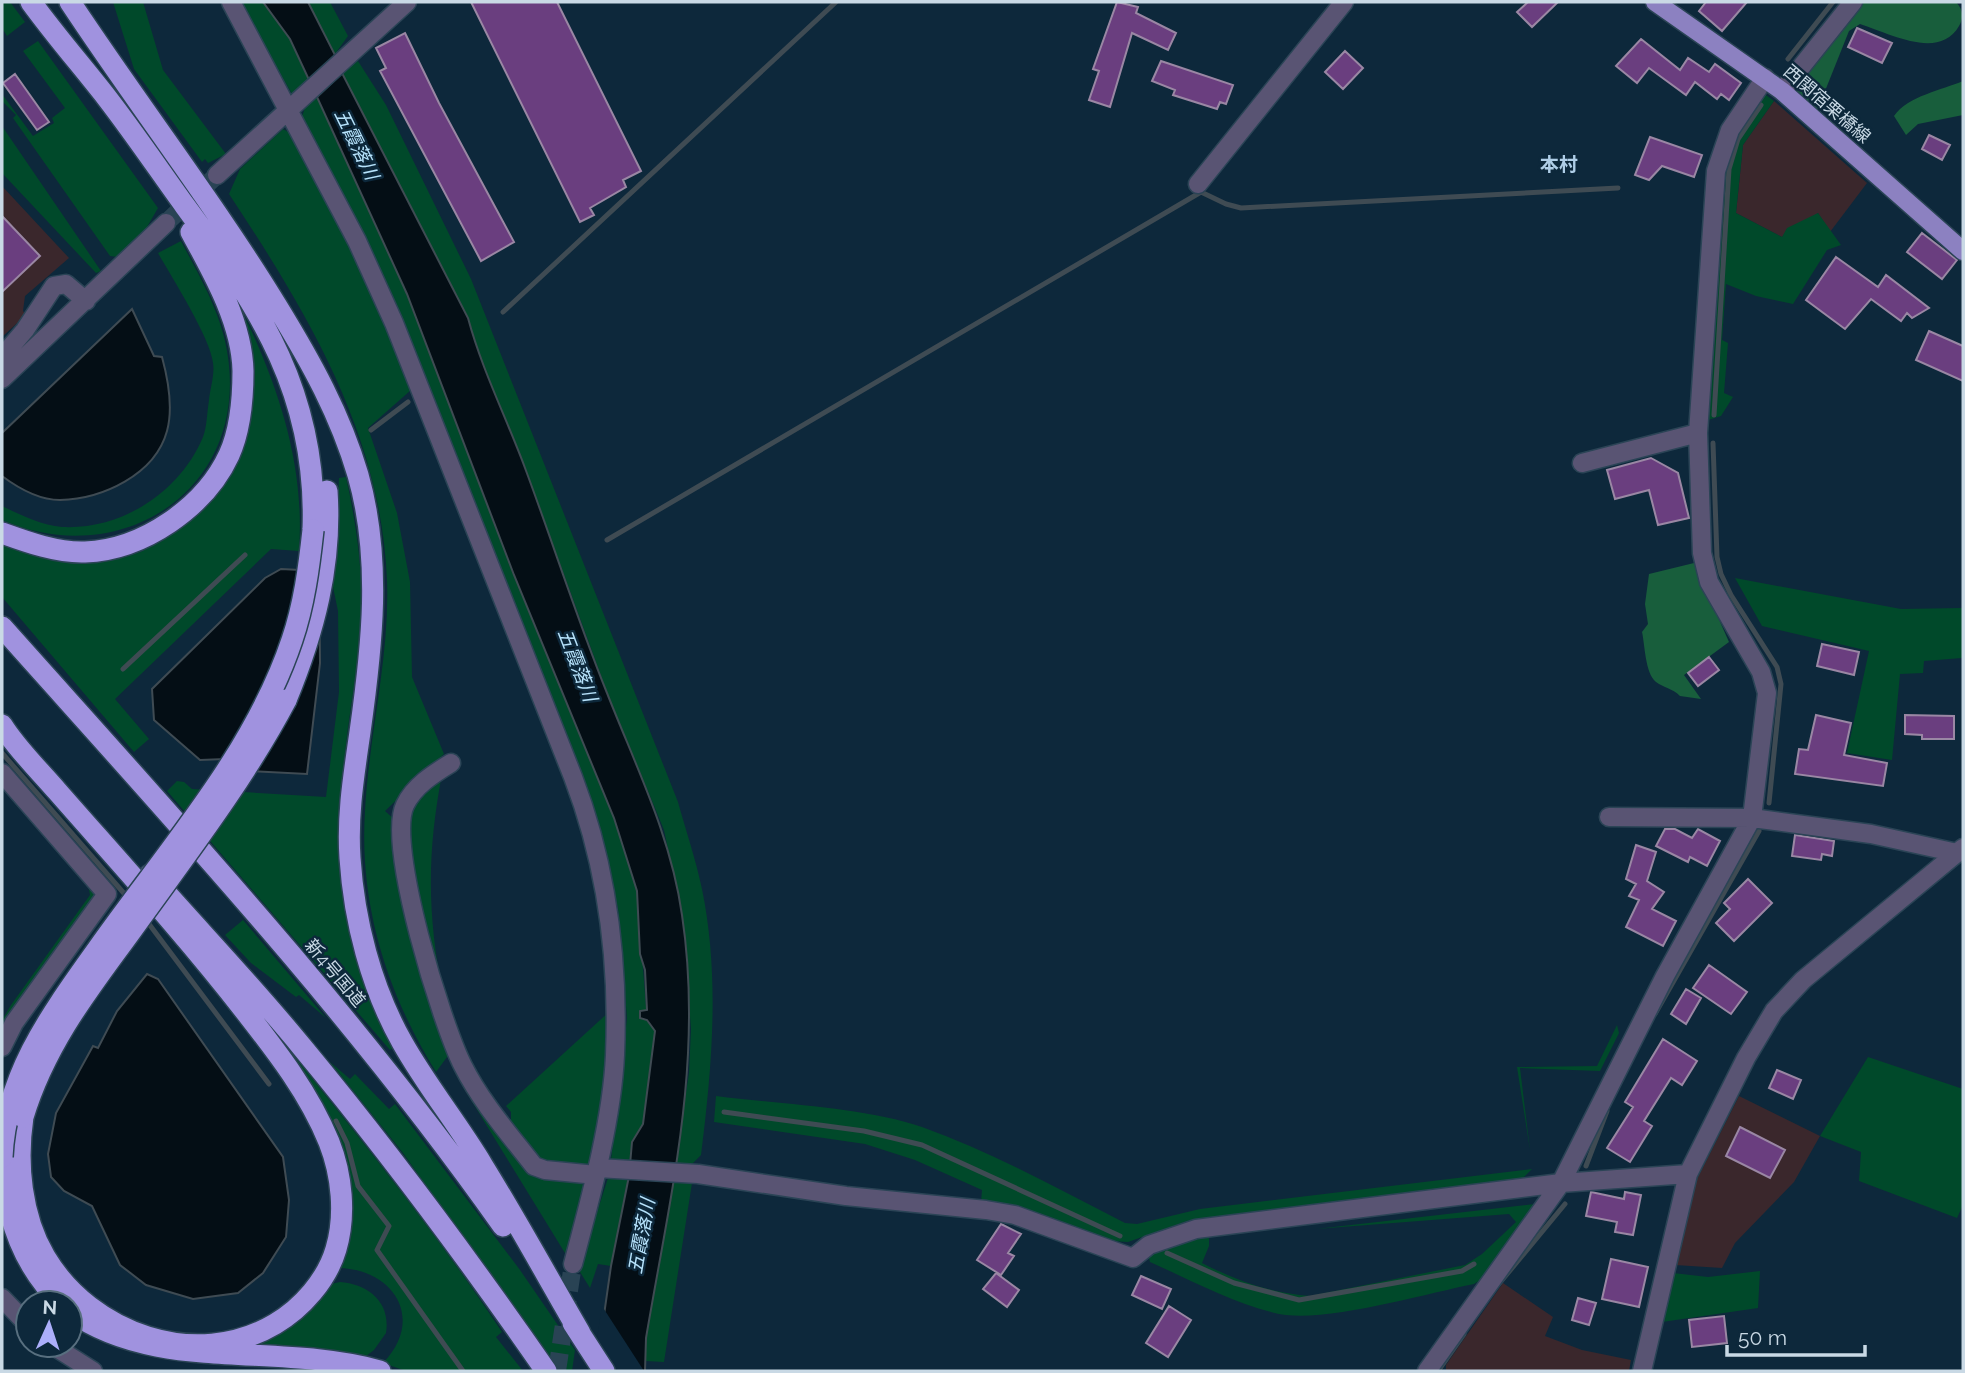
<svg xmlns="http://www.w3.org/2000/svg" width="1965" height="1373" viewBox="0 0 1965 1373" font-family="Raleway,'Noto Sans JP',sans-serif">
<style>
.industrial{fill:#3a272c}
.green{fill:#00492a}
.forest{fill:#185e3c}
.water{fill:#040e15;stroke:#3f4b53;stroke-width:2}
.pier{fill:#0d283b}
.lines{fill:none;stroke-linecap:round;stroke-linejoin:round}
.stream{stroke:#3f4b53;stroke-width:5}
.building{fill:#6a3e7f;stroke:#9a87a4;stroke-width:2}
.minor-tunnel{stroke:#294354;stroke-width:18;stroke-dasharray:18 9;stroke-linecap:butt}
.minor-casing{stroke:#2b4456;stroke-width:21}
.major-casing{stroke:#2b4456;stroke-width:21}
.highway-casing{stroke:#2b4456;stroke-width:24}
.minor{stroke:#595473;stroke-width:18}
.major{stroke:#8c81c1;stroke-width:18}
.highway{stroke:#a092df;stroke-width:21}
.highway-bridge-casing{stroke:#2b4456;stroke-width:24;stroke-linecap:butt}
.highway-bridge{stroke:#a092df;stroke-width:21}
.labels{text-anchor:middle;stroke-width:5;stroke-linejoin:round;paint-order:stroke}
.street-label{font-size:18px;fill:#c9d9e5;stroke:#0d283b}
.water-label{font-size:19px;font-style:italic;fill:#b7e3fc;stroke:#0d283b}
.neighbourhood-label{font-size:19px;font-weight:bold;fill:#afcee7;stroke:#0d283b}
</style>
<rect width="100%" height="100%" fill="#0d283b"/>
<path class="industrial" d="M 1774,101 L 1867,183 L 1830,232 L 1818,213 L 1782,237 L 1736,213 L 1743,145 Z
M 2,186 L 69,258 L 25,296 L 23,311 L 26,315 L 2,337 Z
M 1739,1096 L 1820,1136 L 1794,1182 L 1735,1243 L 1722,1268 L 1675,1265 L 1694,1185 Z
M 1503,1283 L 1553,1317 L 1545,1336 L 1582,1350 L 1631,1360 L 1629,1371 L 1446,1371 L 1446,1365 Z"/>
<path class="green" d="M 2,2 L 10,2 L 25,22 L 7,36 L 2,28 Z
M 113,2 L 143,2 L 163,70 L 226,154 L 208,163 L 205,159 L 202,162 L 134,69 Z
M 239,2 L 263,2 L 290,39 L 308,79 L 292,94 Z
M 308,2 L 330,2 L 348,36 L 335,54 Z
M 38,41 L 158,208 L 143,234 L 118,257 L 110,256 L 13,118 L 16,115 L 2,101 L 2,94 L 33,136 L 54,123 L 52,118 L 65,108 L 23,51 Z
M 358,61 L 386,105 L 471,279 L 678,802 C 686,831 696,860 702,889 C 720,977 712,1067 701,1155 L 690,1166 L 675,1166 L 689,1073 L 691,1029 L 682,915 L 664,830 L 607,692 L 518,449 L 479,360 L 468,318 L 342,73 Z
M 1762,92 L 1774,101 L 1743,145 L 1736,213 L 1782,237 L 1787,228 L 1818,213 L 1841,245 L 1827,250 L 1793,304 L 1756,296 L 1726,284 L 1722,340 L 1728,343 L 1724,393 L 1733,397 L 1721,416 L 1705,421 L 1720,189 L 1730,143 Z
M 317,97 L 407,294 L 514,575 L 614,818 L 637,891 L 647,1020 L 655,1031 L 643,1124 L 632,1142 L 629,1163 L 611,1160 L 627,1018 L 618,908 L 603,849 L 301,119 L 305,108 Z
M 2,126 L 101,271 L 96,273 L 2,173 Z
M 283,129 L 290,133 L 365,277 L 411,390 L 368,428 L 397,513 L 410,582 L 412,677 L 444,754 L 385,811 L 394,819 C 403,908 417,970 450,1053 L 436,1072 C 387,993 359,905 365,811 C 369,734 390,657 387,580 C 381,434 307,312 229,194 L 240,169 Z
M 181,241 C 202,281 225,319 229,365 C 242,496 116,570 2,520 L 2,506 C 21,515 41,525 62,527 C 122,530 180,492 203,437 C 207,427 207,412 209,400 C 210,389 215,374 213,363 C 211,339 171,276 158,253 Z
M 242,319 L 246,319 C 281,393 305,469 299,551 L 271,549 L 115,699 L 149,739 L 134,752 L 2,597 L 2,544 C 32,554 63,564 96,562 C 182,557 251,469 254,387 C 255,364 248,341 242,319 Z
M 346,477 C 357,526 364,578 361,629 C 358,668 350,707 346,745 C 332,850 337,955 396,1046 L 390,1050 L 167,791 L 177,781 L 184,782 L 192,789 L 326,797 L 339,692 L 338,611 L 333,587 L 339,478 Z
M 1735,578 L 1901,609 L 1963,608 L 1963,675 L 1962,658 L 1924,661 L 1923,673 L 1900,674 L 1892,760 L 1847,753 L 1869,651 L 1762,626 Z
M 442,774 C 427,853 427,915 443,994 L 414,889 L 409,816 L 418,797 Z
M 2,782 L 95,886 L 97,892 L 2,1036 L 2,1020 L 11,1005 L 90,895 L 87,879 L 4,789 L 2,791 Z
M 243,920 L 326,1018 L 299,995 L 296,997 L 251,963 L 225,935 Z
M 610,1011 L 603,1107 L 590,1163 L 580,1166 L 543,1163 L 511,1123 L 511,1112 L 506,1106 Z
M 1617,1025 L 1619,1033 L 1600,1071 L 1520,1068 L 1530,1150 L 1517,1067 L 1597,1066 Z
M 291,1052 C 364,1143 437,1234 502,1332 L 496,1337 L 523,1371 L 406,1371 L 383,1363 C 425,1320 395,1269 338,1268 C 377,1185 330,1123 287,1054 Z
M 1868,1057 L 1963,1089 L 1963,1205 L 1957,1218 L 1859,1181 L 1861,1152 L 1820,1136 Z
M 330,1062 L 350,1079 L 355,1074 L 389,1109 L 395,1104 L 520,1270 L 575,1350 L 572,1371 L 558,1371 L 403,1153 Z
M 463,1081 L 524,1164 L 578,1180 L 584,1186 L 568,1258 L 463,1087 Z
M 716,1096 C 778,1104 864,1107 922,1127 C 992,1152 1059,1189 1125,1223 L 1137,1224 L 1200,1209 L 1532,1169 L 1519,1182 L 1220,1216 L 1187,1221 L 1128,1242 L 1095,1240 L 981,1202 L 982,1190 L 915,1160 L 865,1144 L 714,1122 Z
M 617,1175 L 629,1176 L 611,1266 L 598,1264 L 590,1288 L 580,1272 L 582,1259 L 608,1178 Z
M 674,1178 L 692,1180 L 692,1183 L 664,1362 L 646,1361 L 646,1338 Z
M 1535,1204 L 1535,1209 L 1488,1275 L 1474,1284 C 1424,1294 1326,1323 1279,1314 C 1234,1304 1191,1280 1150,1262 L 1148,1255 L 1166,1244 L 1209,1236 L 1209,1246 L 1202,1263 C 1237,1281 1271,1293 1310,1296 L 1465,1265 L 1482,1254 L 1516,1222 L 1509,1214 L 1316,1229 Z
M 1760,1271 L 1758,1308 L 1662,1322 L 1673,1273 L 1708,1277 Z
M 340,1282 C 368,1284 391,1302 386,1333 L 374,1350 L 361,1360 L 256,1357 L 256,1345 L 300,1321 L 331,1284 Z"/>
<path class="forest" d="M 1863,2 L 1956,2 C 1963,9 1964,18 1959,26 C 1939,61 1889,33 1860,24 L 1849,31 L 1817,111 L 1793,91 Z
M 1963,81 L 1963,115 L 1918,124 L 1906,135 L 1894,116 C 1908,96 1942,90 1963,81 Z
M 1694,563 L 1729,642 L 1684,675 L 1701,699 L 1680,696 C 1672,688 1664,688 1656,682 C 1645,673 1645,645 1642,632 L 1648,624 L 1645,604 L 1649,574 Z"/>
<path class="water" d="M 263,2 L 308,2 L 336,57 L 310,82 L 290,39 Z
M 342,73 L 468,318 C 482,370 506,417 525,468 C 553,543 577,619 607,693 C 636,767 671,836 682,915 C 704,1061 670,1196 646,1338 L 645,1371 L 596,1371 L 611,1266 L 629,1176 L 632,1142 L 643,1124 L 655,1031 L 647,1020 L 640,1018 L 640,1011 L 647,1010 L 645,970 L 640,954 L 637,891 L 614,818 L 514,575 L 407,294 L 317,97 Z
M 132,309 L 154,356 L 162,357 C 168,379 173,409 167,431 C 155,475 102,499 60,500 C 39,500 18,488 2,476 L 2,433 Z
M 281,569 L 319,571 L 320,663 L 307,774 L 231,770 L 225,759 L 200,760 L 154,720 L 152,689 L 265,578 Z
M 147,974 L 158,979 L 283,1157 L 289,1200 L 286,1237 L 263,1273 L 238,1293 L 193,1299 L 146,1285 L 120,1265 L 92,1206 L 64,1191 L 51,1177 L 48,1154 L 56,1113 L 93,1046 L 98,1048 L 117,1011 Z"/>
<path class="pier" d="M 602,1306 L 644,1371 L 592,1371 Z"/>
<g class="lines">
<path class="stream" d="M 1788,59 L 1833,2
M 503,312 L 836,2
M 1714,415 L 1729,169 L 1738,139 L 1761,105
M 371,430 L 408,402
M 1713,443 L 1717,557 L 1721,574 L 1731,595 L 1777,667 L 1781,684 L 1769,803
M 607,540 L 1201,192 L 1226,204 L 1241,208 L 1618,188
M 123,669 L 245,555
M 2,753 L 128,898
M 146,920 L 269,1084
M 1655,1014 L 1759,831
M 724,1112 L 864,1131 L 922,1145 L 1120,1236
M 336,1121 L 347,1143 L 358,1186 L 389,1226 L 377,1250 L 463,1371
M 1586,1166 L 1607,1111
M 1167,1253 L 1234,1283 L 1299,1300 L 1462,1271 L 1474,1264
M 1498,1285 L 1565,1204
M 1438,1371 L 1464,1334"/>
</g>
<path class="building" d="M 471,2 L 557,2 L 641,171 L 623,180 L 626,187 L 590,208 L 594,215 L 580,222 Z
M 1117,2 L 1138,7 L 1136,13 L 1176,33 L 1168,50 L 1132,33 L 1110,107 L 1089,100 L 1099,71 L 1093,69 Z
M 1528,2 L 1558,2 L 1532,27 L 1517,12 Z
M 1706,2 L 1747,2 L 1722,31 L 1699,11 Z
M 1857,28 L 1892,43 L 1882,63 L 1848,47 Z
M 405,33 L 439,103 L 514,242 L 481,261 L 380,71 L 386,68 L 376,48 Z
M 1641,39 L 1680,70 L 1688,58 L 1709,72 L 1715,64 L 1741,83 L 1729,100 L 1721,94 L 1717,99 L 1695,82 L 1686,95 L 1649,68 L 1637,83 L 1616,66 Z
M 1345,51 L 1363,68 L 1343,89 L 1325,72 Z
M 1161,61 L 1233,85 L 1226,104 L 1220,102 L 1217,109 L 1173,95 L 1175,90 L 1152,81 Z
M 15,74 L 49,122 L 37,130 L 3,83 Z
M 1929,135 L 1950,145 L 1942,160 L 1922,149 Z
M 1650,137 L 1702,155 L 1694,177 L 1662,166 L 1649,180 L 1635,175 Z
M 2,216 L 40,256 L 2,292 Z
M 1922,233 L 1957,260 L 1942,279 L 1907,252 Z
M 1836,257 L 1878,287 L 1886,275 L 1929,308 L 1912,318 L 1907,313 L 1901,321 L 1871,299 L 1845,329 L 1806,300 Z
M 1929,331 L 1963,346 L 1963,381 L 1916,360 Z
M 1651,458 L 1678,473 L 1689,518 L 1658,525 L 1649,490 L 1615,499 L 1607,470 Z
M 1822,644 L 1859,652 L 1854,675 L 1817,666 Z
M 1709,657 L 1719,670 L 1698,686 L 1688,673 Z
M 1816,715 L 1851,723 L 1844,755 L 1887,763 L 1883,786 L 1795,774 L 1799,749 L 1808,750 Z
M 1905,715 L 1954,716 L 1954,739 L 1922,739 L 1922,735 L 1905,734 Z
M 1665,829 L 1675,829 L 1692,838 L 1698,829 L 1720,841 L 1707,866 L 1690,857 L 1688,862 L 1656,846 Z
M 1795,835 L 1834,841 L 1832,856 L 1822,854 L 1821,860 L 1792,856 Z
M 1636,845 L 1656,852 L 1647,881 L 1664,892 L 1652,909 L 1676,921 L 1663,946 L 1626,927 L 1639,900 L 1629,896 L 1636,884 L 1626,879 Z
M 1748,879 L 1772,903 L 1734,941 L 1716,923 L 1730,909 L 1724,903 Z
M 1709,965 L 1747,992 L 1731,1014 L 1693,988 Z
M 1686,989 L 1701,998 L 1686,1024 L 1671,1014 Z
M 1663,1039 L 1697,1061 L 1682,1085 L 1671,1078 L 1644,1121 L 1652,1126 L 1630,1162 L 1607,1148 L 1633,1107 L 1625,1102 Z
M 1777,1070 L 1801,1080 L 1793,1099 L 1769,1088 Z
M 1740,1127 L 1785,1150 L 1770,1178 L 1726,1156 Z
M 1591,1192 L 1624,1199 L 1625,1192 L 1641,1195 L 1633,1235 L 1615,1232 L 1617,1222 L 1586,1216 Z
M 1001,1224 L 1021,1234 L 1008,1253 L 1014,1256 L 1001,1275 L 977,1260 Z
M 1611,1259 L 1648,1267 L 1639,1307 L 1602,1299 Z
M 996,1273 L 1019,1290 L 1007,1307 L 983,1289 Z
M 1141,1276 L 1171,1289 L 1162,1309 L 1132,1295 Z
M 1578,1298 L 1596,1303 L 1589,1325 L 1572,1320 Z
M 1169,1306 L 1191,1320 L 1168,1357 L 1146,1343 Z
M 1724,1316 L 1727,1343 L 1692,1347 L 1689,1320 Z"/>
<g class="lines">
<path class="minor-tunnel" d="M 166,223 L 217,175
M 557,1371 L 573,1264"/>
<defs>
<path id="minor" d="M 231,2 L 357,241 L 394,323 L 573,777 C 607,866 619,959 615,1055 C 612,1121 590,1200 573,1264
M 1782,91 L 1853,2
M 217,175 L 407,2
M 1198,184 L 1344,2
M 2,357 L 25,330 L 54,286 L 66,284 L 86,301
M 2,379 L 166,223
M 1582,463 L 1698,433
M 451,763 C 433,774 414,786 405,805 C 386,844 442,1025 463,1066 C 481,1102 510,1135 534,1166 L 545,1170 L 596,1175
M 2,773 L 107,894 L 14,1023 L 2,1047
M 1609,817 L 1752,818 L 1871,834 L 1957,853
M 598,1168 L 698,1174 L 846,1196 L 986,1210 L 1015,1215 L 1133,1258 L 1149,1245 L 1196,1229 L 1561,1183 L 1688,1174
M 2,1298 L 28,1325
M 52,1345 L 93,1371
M 1427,1371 L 1561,1183 L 1665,976 L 1752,818 L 1767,693 L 1761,672 L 1709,582 L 1702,553 L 1698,433 L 1716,171 L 1730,130 L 1765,78
M 1642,1371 L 1688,1174 L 1746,1058 L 1774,1011 L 1803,980 L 1963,848"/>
<path id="major" d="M 1655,2 L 1782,91 L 1963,251"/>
<path id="highway" d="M 31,2 C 55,35 82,66 107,98 C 134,133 159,170 185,206 C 261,309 318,396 313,530
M 70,2 C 138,105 214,203 278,308 C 311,362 340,414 358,475 C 382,559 372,647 360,732 C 354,774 347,815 350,858 C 354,920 371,987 402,1042 C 426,1085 458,1124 483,1166 C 517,1221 548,1278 580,1333
M 2,533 C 27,542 57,553 85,552 C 143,550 205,507 229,455 C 240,431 243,397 243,371 C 242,323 214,274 191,232
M 2,627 C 175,821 353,1013 503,1226
M 286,700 C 314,632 332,565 327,491
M 2,725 C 17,749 39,770 57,791 C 121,864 186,935 245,1011 C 277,1052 309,1093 329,1142 C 342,1175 346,1215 336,1249 C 327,1280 302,1308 275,1324 C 196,1371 91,1334 45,1257 C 21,1216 16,1163 23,1117
M 150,875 C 201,933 254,988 302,1047 C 389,1152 469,1260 546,1371
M 2,1162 C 6,1214 22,1266 62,1303
M 70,1311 C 157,1373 277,1342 380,1371
M 573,1323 L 604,1371"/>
</defs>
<use href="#minor" class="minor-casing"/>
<use href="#major" class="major-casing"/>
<use href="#highway" class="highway-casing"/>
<use href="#minor" class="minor"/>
<use href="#major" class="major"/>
<use href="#highway" class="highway"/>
<defs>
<path id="highway-bridge" d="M 23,1117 C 44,1047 86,992 129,934 C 184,857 242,783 286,700
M 2,1157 C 6,1071 56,1008 104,940 C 172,845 255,751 292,640 C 304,605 309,567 313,530"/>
</defs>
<use href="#highway-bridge" class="highway-bridge-casing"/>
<use href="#highway-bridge" class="highway-bridge"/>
</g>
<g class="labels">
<g class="street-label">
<text transform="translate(1827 104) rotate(41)" y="6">西関宿栗橋線</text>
<text transform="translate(335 973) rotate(50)" y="6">新4号国道</text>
</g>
<g class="water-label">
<text transform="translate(357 144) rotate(64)" y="7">五霞落川</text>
<text transform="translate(578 665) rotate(69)" y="7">五霞落川</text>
<text transform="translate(641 1236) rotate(-80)" y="7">五霞落川</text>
</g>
<g class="neighbourhood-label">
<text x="1559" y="171">本村</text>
</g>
</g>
<rect width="1965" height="1373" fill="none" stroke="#c9d9e5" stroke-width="7"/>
<g transform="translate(49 1324) rotate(3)"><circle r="33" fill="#0d283b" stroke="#586f7f" stroke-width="2"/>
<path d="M0-5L12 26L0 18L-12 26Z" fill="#acaffb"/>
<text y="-10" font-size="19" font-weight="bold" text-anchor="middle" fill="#c9d9e5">N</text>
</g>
<path d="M1727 1345v10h138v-10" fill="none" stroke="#c9d9e5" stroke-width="3.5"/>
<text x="1738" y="1345" font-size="21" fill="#c9d9e5" stroke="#0d283b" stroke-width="5" paint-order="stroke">50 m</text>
</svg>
